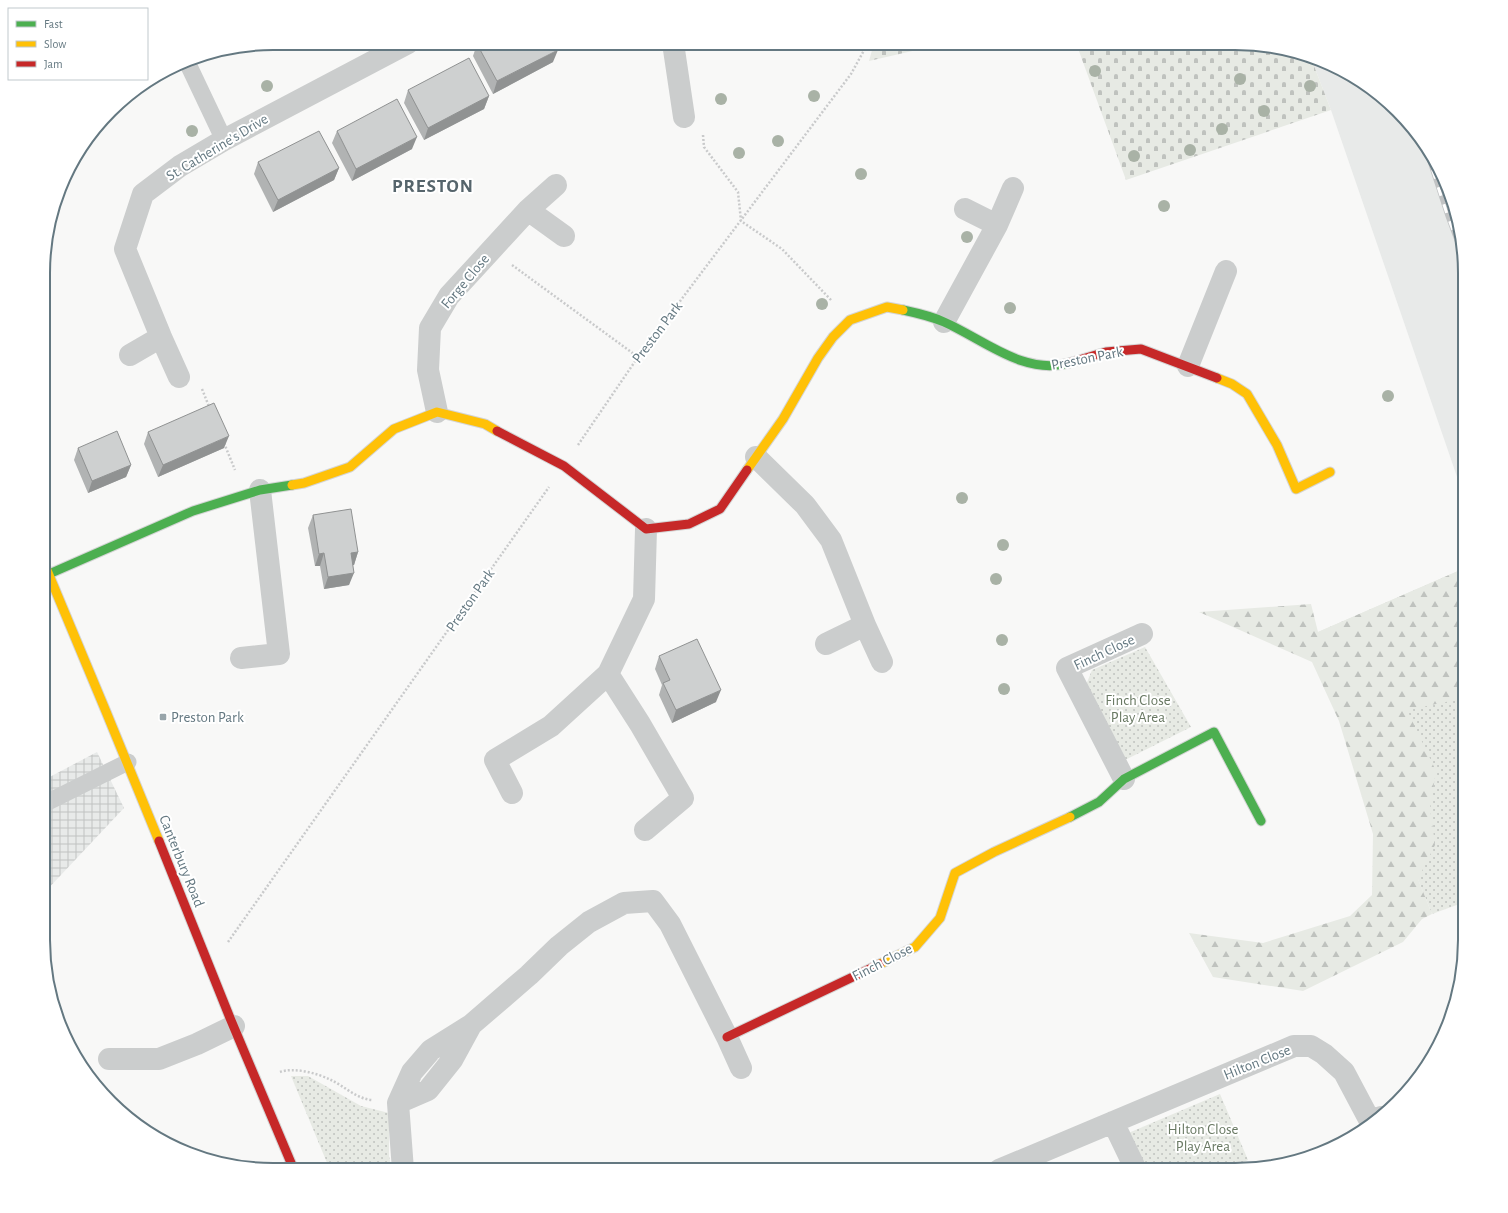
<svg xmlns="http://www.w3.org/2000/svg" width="1508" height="1213" viewBox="0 0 1508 1213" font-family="'Alegreya Sans',sans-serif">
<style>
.built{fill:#e8eae9}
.industrial{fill:url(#industrial-grid)}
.green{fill:url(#green-dots)}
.forest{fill:url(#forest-firs)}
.cemetery{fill:url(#cemetery-stones)}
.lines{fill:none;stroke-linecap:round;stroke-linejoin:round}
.fast-casing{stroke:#d4d5d5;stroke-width:11}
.slow-casing{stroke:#d4d5d5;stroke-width:11}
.jam-casing{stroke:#d4d5d5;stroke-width:11}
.path{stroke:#c9cacb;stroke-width:2.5;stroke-dasharray:2 2;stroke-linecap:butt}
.lane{stroke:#cbcdcd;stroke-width:17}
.street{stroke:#cbcdcd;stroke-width:22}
.fast{stroke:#4caf50;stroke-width:9}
.slow{stroke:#ffc107;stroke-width:9}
.jam{stroke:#c62828;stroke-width:9}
.rail-casing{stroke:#c1c3c4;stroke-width:4.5}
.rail{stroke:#fff;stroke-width:3;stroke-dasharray:9;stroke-linecap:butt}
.tree{fill:#a9b2a6}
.wall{fill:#b1b3b3}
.shaded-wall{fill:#909292}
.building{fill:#ced0d0;stroke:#909292}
.poi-dot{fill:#98a5aa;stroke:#fff;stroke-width:1.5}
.labels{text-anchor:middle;stroke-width:4;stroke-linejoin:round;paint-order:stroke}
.street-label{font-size:15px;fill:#647881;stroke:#fff}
.park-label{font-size:15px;fill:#697963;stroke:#fff}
.poi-label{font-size:15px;fill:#647881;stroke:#fff;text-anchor:start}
.district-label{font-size:19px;font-weight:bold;letter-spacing:1px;fill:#56656c;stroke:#fff}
.rim{fill:none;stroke:#647881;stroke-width:2}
</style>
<defs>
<pattern id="industrial-grid" width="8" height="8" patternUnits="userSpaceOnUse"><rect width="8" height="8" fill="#e8eae9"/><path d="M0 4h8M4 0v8" fill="none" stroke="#c0c2c2"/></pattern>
<pattern id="green-dots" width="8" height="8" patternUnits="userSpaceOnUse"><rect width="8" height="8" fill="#e7eae4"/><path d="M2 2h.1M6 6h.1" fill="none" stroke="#bfc2be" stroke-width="1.8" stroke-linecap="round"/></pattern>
<pattern id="forest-firs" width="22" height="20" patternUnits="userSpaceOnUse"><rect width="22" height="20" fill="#e7eae4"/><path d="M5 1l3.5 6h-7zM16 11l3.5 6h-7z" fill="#bfc2be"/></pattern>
<pattern id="cemetery-stones" width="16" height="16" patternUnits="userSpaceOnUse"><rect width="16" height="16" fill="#e7eae4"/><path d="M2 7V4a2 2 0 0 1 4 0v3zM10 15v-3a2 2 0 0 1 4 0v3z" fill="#bfc2be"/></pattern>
</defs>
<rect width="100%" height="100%" fill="#f8f8f7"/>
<path class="built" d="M 1311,58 L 1323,61 L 1387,100 L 1441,171 L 1461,228 L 1465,272 L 1465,500 L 1331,110 Z"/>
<path class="industrial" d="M 97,752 L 124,808 L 44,893 L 44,780 Z"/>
<path class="green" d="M 1465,568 L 1465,902 L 1432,914 L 1318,632 Z
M 1145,647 L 1191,727 L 1123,761 L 1086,685 L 1092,670 Z
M 291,1076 L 308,1076 L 361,1106 L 389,1113 L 389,1156 L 392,1170 L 330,1170 Z
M 1220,1094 L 1248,1160 L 1226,1170 L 1143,1170 L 1126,1134 Z"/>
<path class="forest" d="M 1465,568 L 1465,698 L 1407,710 L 1436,771 L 1430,808 L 1435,845 L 1418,879 L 1432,914 L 1422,919 L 1403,942 L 1303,991 L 1213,977 L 1189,933 L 1263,943 L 1350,916 L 1372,895 L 1373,834 L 1339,721 L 1312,662 L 1199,612 L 1311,604 L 1318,632 Z"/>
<path class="cemetery" d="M 874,43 L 947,43 L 869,61 Z
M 1076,43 L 1250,43 L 1311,58 L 1331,110 L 1126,180 Z"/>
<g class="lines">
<defs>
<path id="fast" d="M 903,310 C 917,313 931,316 944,322 C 983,339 1024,376 1069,363
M 49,574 L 193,511 L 260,490 L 292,485
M 1070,817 L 1099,802 L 1124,779 L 1214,732 L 1261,821"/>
<path id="slow" d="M 1217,378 L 1232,384 L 1247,394 L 1277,445 L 1296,489 L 1330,472
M 747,470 L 783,419 L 818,358 L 833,337 L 850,320 L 887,307 L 903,310
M 292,485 L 304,483 L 350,467 L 394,429 L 437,412 L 485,424 L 497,431
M 44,563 L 107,714 L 159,841
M 880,964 L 915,947 L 940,918 L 955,873 L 994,852 L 1070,817"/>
<path id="jam" d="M 1069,363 L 1106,352 L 1141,349 L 1217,378
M 497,431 L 564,466 L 646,529 L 689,524 L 720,509 L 747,470
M 159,841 L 230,1018 L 294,1170
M 727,1037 L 880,964"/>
</defs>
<use href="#fast" class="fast-casing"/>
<use href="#slow" class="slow-casing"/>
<use href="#jam" class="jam-casing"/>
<path class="path" d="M 703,135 L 704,147 L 738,192 L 741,221 L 782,249 L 832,301
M 512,265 L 638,357
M 202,389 L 210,409
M 224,443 L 235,470
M 578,445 L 638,357 L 851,74 L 868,43
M 228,942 L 549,487
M 280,1072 C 294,1067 317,1073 331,1080 C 344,1086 357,1099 372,1100"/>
<path class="lane" d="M 187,62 L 224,140
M 44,804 L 128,762"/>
<path class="street" d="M 673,43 L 684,117
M 965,209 L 997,225
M 528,210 L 564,236
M 944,322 L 997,225 L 1013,188
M 130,355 L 161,337
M 1188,366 L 1226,271
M 179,377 L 161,337 L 125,249 L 143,194 L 180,166 L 224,140 L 408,43
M 437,412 L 428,370 L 430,328 L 449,296 L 528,210 L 556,185
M 756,457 L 805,505 L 831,540 L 865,625 L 882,662
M 826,644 L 865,625
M 241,658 L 279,654 L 260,490
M 608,674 L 640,724 L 683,798 L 645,830
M 1124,779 L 1067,668 L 1142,634
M 512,793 L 495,760 L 551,726 L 608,674 L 644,599 L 646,529
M 109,1059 L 159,1059 L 197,1044 L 234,1026
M 398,1103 L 428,1090 L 452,1060 L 470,1027
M 1113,1122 L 1136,1170
M 403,1170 L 398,1103 L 412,1072 L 431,1050 L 471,1025 L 529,975 L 559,946 L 589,922 L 624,903 L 653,901 L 670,924 L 727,1037 L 741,1068
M 999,1170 L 1294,1046 L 1311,1046 L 1324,1054 L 1344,1072 L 1370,1121 L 1381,1117"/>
<use href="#fast" class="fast"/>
<use href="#slow" class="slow"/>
<use href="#jam" class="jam"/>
<defs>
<path id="rail" d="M 1427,153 L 1448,217 L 1463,257"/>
</defs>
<use href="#rail" class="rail-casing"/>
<use href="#rail" class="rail"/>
</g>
<g class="tree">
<circle cx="1095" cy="71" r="6"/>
<circle cx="1240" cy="79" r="6"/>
<circle cx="267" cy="86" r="6"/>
<circle cx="1310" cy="86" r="6"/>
<circle cx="814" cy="96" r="6"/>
<circle cx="721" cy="99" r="6"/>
<circle cx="1264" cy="111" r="6"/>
<circle cx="1222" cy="129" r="6"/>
<circle cx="192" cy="131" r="6"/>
<circle cx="778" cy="141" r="6"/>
<circle cx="1190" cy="150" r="6"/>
<circle cx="739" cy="153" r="6"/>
<circle cx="1134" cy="156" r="6"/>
<circle cx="861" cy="174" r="6"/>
<circle cx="1164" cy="206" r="6"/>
<circle cx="967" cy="237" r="6"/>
<circle cx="822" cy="304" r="6"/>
<circle cx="1010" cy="308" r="6"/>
<circle cx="1388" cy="396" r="6"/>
<circle cx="962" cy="498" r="6"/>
<circle cx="1003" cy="545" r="6"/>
<circle cx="996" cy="579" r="6"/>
<circle cx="1002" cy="640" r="6"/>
<circle cx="1004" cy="689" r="6"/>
</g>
<path class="wall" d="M 477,44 L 553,62 L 493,94 L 473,56 Z
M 408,90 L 489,96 L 484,109 L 424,140 L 404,103 Z
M 337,131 L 412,149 L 352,181 L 332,143 Z
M 258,162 L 339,168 L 334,180 L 273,212 L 254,174 Z
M 148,432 L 224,448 L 158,477 L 144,444 Z
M 78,448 L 131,465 L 126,477 L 88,493 L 74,460 Z
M 313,515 L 358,552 L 354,565 L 353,565 L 349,585 L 324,589 L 320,566 L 315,566 L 308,528 Z
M 659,656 L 716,702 L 672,723 L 659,695 L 662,685 L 655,669 Z"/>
<path class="shaded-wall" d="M 558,50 L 553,62 L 493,94 L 497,81 Z
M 489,96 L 484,109 L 424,140 L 428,128 Z
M 417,137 L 412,149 L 352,181 L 356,169 Z
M 339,168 L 334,180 L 273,212 L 278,200 Z
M 48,238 L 45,247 L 45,242 L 46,239 Z
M 229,436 L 224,448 L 158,477 L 163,465 Z
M 131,465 L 126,477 L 88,493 L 92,481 Z
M 358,552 L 354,565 L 346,566 L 351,553 Z
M 324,553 L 320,566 L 315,566 L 319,554 Z
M 354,573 L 349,585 L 324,589 L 328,577 Z
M 721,690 L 716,702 L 672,723 L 676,710 Z"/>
<path class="building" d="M 479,43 L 554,43 L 558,50 L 497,81 L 477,44 Z
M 469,58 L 489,96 L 428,128 L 408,90 Z
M 397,99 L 417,137 L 356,169 L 337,131 Z
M 319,131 L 339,168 L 278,200 L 258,162 Z
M 214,403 L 229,436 L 163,465 L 148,432 Z
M 117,431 L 131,465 L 92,481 L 78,448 Z
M 351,509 L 358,552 L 351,553 L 354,573 L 328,577 L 324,553 L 319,554 L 313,515 Z
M 697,639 L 721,690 L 676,710 L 663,683 L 670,680 L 659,656 Z"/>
<rect class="poi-dot" x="159" y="713" width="8" height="8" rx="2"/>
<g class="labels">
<g class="street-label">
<text transform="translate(217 147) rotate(-31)" y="5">St. Catherine's Drive</text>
<text transform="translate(465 281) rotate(-50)" y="5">Forge Close</text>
<text transform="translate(657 332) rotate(-53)" y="5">Preston Park</text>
<text transform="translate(1087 358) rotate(-11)" y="5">Preston Park</text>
<text transform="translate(470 600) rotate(-55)" y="5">Preston Park</text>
<text transform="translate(1104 652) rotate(-25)" y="5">Finch Close</text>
<text transform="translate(182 861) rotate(68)" y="5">Canterbury Road</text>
<text transform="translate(882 962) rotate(-27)" y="5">Finch Close</text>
<text transform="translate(1257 1062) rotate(-22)" y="5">Hilton Close</text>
</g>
<g class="park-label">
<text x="1138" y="705">Finch Close<tspan x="1138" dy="17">Play Area</tspan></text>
<text x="1203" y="1134">Hilton Close<tspan x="1203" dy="17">Play Area</tspan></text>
</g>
<g class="poi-label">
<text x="171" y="722">Preston Park</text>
</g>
<g class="district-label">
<text x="433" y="192">PRESTON</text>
</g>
</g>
<path d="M0 0H1508V1213H0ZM273 50H1235A223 223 0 0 1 1458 273V940A223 223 0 0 1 1235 1163H273A223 223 0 0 1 50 940V273A223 223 0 0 1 273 50Z" fill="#fff" fill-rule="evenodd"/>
<path class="rim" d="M273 50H1235A223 223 0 0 1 1458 273V940A223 223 0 0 1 1235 1163H273A223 223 0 0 1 50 940V273A223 223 0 0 1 273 50Z"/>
<rect x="8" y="8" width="140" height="72" fill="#ffffff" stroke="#c1c9cd"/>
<rect x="16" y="21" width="20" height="6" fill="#4caf50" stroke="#c1c9cd"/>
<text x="44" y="28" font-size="12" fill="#647881">Fast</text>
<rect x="16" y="41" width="20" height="6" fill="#ffc107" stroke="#c1c9cd"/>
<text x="44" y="48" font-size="12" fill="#647881">Slow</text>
<rect x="16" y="61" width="20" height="6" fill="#c62828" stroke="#c1c9cd"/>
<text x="44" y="68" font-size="12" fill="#647881">Jam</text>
</svg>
